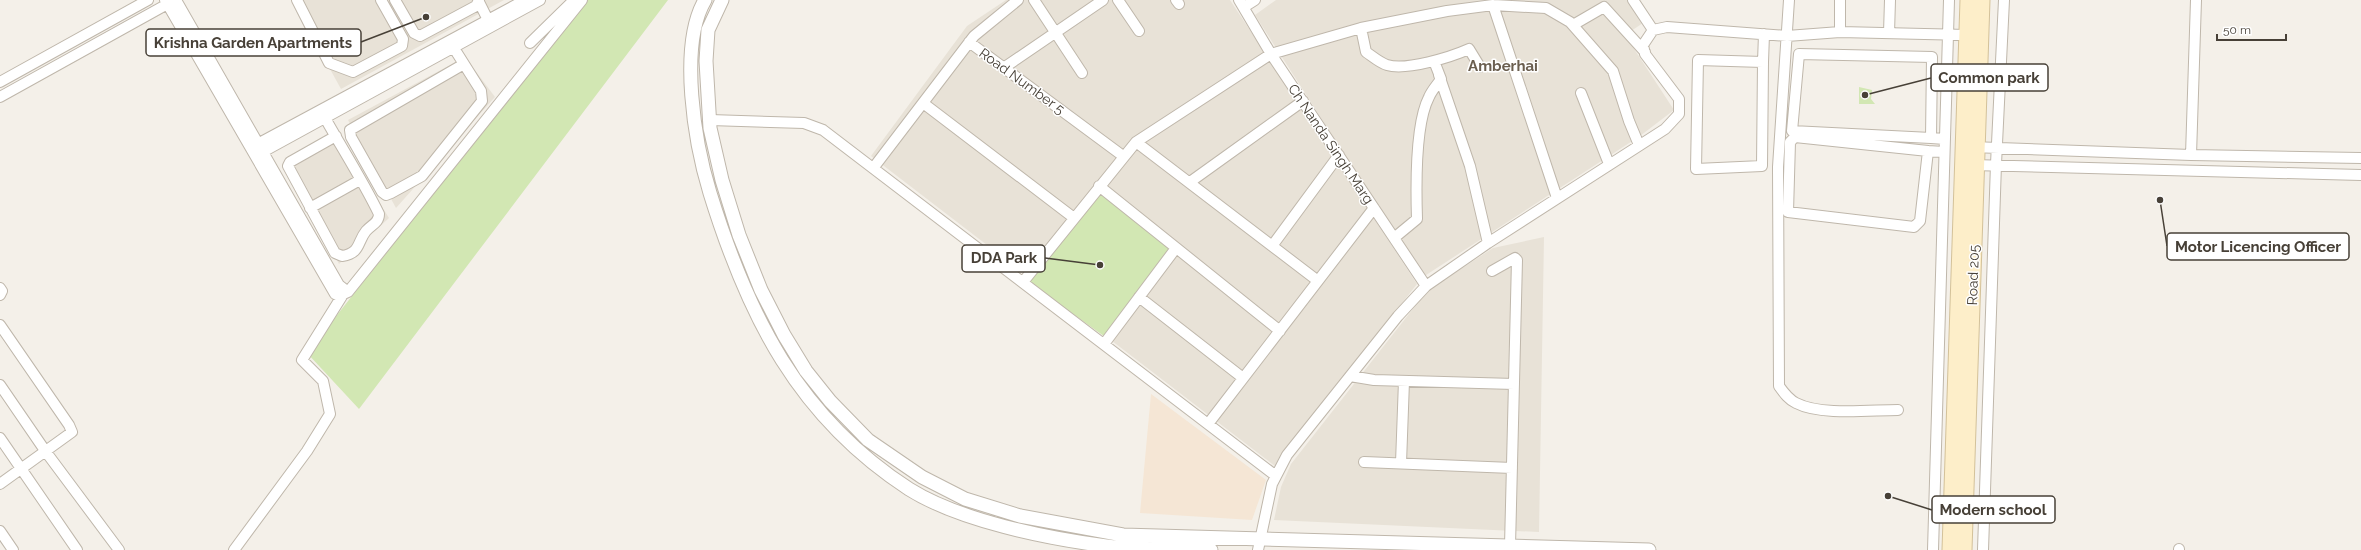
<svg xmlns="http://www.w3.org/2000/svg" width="2361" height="550" viewBox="0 0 2361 550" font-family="Raleway,sans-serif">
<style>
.residential{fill:#e8e2d7}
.commercial{fill:#f5e6d5}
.green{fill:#d2e7b3}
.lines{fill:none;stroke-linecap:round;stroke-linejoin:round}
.minor-casing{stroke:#bfb7ab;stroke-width:12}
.tertiary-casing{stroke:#bfb7ab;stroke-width:15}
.secondary-casing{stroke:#d3c199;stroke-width:17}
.minor{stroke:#fff;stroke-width:10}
.tertiary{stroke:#fff;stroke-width:13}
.secondary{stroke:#fdeec9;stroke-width:15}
.labels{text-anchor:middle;stroke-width:3;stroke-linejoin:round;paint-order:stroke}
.street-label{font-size:14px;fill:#474037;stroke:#fff}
.neighbourhood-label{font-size:15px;font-weight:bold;fill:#6a5e4f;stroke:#fff}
.leader{fill:none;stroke:#474037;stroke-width:1.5}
.callout-dot{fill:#474037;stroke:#fff;stroke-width:1.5}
.callout{fill:#fff;stroke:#474037;stroke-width:1.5}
.callout-label{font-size:15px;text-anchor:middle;font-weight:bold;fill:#474037}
</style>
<rect width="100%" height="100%" fill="#f4f0e9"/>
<path class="residential" d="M 292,0 L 504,0 L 341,89 Z
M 1006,0 L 1230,0 L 1417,284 L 1275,466 L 871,156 L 967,26 Z
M 1276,0 L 1631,0 L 1646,21 L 1625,35 L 1674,110 L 1640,136 L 1423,277 L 1255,15 Z
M 465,57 L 495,97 L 396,208 L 348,120 Z
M 339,138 L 389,218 L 339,264 L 289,168 Z
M 1544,237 L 1539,532 L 1274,520 L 1281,487 L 1291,464 L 1427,291 L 1493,248 Z"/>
<path class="commercial" d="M 1151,394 L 1266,480 L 1252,520 L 1140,513 Z"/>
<path class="green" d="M 586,0 L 668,0 L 359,409 L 307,353 Z
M 1859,87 L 1872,90 L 1871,99 L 1875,104 L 1859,104 Z
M 1098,188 L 1172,248 L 1108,339 L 1027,281 Z"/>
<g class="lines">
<defs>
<path id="minor" d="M 165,0 L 335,294 L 339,296 L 348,292 L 582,0
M 176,0 L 339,285 L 348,292
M 297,0 L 329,63 L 353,72 L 402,46 L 403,39 L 381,0
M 395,0 L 414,33 L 420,36 L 476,6 L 479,0
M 1034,0 L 1082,73
M 1118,0 L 1139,31
M 1176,0 L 1179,4
M 1239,0 L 1271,54 L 1426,286
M 1633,0 L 1653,30
M 1789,0 L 1778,167 L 1779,386 C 1784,393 1788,399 1796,403 C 1821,416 1870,410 1898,410
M 479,2 L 488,20
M 1493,5 L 1557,198
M 1244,7 L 1255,0
M 1573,25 L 1604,7 L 1645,52
M 1361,28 L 1366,52 C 1372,56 1380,63 1387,65 C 1406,71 1451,57 1469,49 L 1480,67
M 1840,32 L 1840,0
M 1889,33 L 1890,0
M 969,42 L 1123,156
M 530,43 L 574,0
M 453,48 L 457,53 L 481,91 L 482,101 L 422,176 L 391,193 L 386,195 L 382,192 L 351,137 L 350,130 L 464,64
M 1763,62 L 1762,166 L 1696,169 L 1698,60 L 1763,62 L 1764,34
M 1005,67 L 1103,0
M 1439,75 L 1470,166 L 1488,243
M 0,82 L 148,0
M 1581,93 L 1609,164
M 0,97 L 173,1
M 923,103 L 1074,218
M 325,118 C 343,150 363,181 379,214 C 379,223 371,225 366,231 C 357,242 361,253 342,256 L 335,253 L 288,166 L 290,162 L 336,136
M 710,120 L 804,123 L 823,130 L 1276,476
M 1931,138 L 1792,131 L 1799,54 L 1932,57 L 1931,138 L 1945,139
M 1136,142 L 1318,281
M 252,147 L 525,0
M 1971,147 L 2191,155 L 2361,158
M 1928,151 L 1920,221 L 1914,227 L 1788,212 L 1790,142 L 1795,137 L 1928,151 L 1944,152
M 257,155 L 540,0
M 2191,155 L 2196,0
M 1971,165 L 2361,175
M 874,167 L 974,36 L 1018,0
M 1190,182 L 1303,101
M 1099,186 L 1280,331
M 310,208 L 360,180
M 1394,238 L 1417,219 C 1416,188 1415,124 1429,97 C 1432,90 1437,85 1441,79 L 1434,61
M 1272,246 L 1339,155
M 1492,271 L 1515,258 L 1517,260 L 1510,546
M 1023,282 L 1136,142 L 1271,54 L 1361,28 L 1447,11 L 1493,5 L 1546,8 L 1570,22 L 1613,71 L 1629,121 L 1639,145
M 0,288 L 2,291 L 0,295
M 1139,297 L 1243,378
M 0,325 L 69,425 L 72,432 L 0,484
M 1104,344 L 1176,248
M 1350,376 L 1374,380 L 1514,384
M 0,385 L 46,452 L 119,550
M 1208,424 L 1374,208
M 0,438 L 77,550
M 1364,462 L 1512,468
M 1401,463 L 1404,381
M 0,531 L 13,550
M 234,550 L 307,451 L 330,414 L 323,381 L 302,360 L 342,296
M 1258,550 L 1272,484 L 1287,455 L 1398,316 L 1426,286 L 1488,243 L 1665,129 L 1679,114 L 1679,99 L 1645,54 L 1643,45 L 1653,30 L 1667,27 L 1787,36 L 1840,32 L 1967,35
M 1933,550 L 1949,0
M 1983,550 L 1996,164 L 2004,0
M 2179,550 L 2179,549"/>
<path id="tertiary" d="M 705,0 C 678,46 695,144 710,193 C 748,316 798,417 909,489 C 960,521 1046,538 1106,546 C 1140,550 1176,549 1211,550
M 722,0 L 708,30 L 706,61 L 710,128 L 722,180 L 739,235 L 761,290 L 784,335 L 806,371 L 830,401 L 868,440 L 922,477 L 965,499 L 1020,516 L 1123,535 L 1649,550"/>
<path id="secondary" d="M 1950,550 L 1968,0
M 1964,550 L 1982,0"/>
</defs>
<use href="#minor" class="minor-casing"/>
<use href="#tertiary" class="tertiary-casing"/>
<use href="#secondary" class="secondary-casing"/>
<use href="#minor" class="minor"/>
<use href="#tertiary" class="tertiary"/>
<use href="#secondary" class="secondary"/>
</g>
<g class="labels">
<g class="street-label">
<text transform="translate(1022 81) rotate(36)" y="5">Road Number 5</text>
<text transform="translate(1331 144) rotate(56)" y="5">Ch Nanda Singh Marg</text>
<text transform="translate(1973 275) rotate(-88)" y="5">Road 205</text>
</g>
<g class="neighbourhood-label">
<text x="1503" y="71">Amberhai</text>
</g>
</g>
<path class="leader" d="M426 17L361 42M1865 95L1931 78M2160 200L2167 246M1100 265L1045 258M1888 496L1932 510"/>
<g class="callout-dot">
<circle cx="426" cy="17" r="4"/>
<circle cx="1865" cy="95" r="4"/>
<circle cx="2160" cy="200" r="4"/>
<circle cx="1100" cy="265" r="4"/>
<circle cx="1888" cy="496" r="4"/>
</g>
<g class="callout">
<rect x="146" y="29" width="215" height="27" rx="4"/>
<rect x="1931" y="64" width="117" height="27" rx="4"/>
<rect x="2167" y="233" width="182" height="27" rx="4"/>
<rect x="962" y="245" width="83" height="27" rx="4"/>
<rect x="1932" y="496" width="123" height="27" rx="4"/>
</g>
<g class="callout-label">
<text x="253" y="48">Krishna Garden Apartments</text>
<text x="1989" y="83">Common park</text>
<text x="2258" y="252">Motor Licencing Officer</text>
<text x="1004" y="263">DDA Park</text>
<text x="1993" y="515">Modern school</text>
</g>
<path d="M2217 34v6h69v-6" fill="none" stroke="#474037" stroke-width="2"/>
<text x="2223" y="34" font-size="12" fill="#474037" stroke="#ffffff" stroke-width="3" paint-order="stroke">50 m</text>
</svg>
